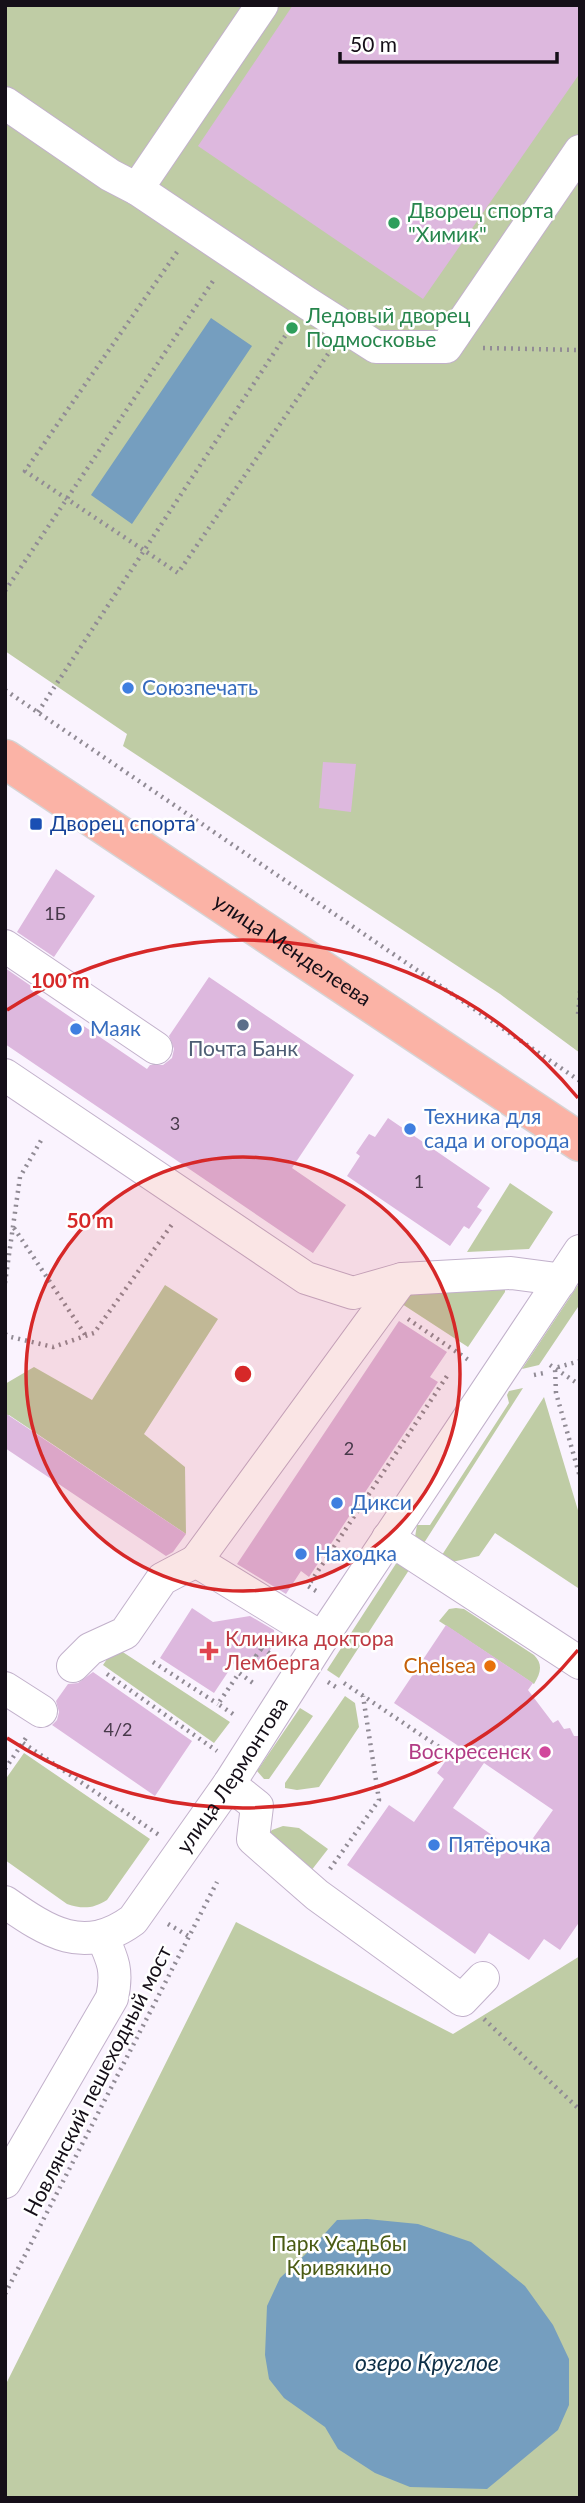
<svg xmlns="http://www.w3.org/2000/svg" width="585" height="2503" viewBox="0 0 585 2503" font-family="Lato,sans-serif">
<style>
.green{fill:#bfcca5}
.water{fill:#759ebf}
.building{fill:#ddb8de;fill-rule:evenodd}
.lines{fill:none;stroke-linecap:round;stroke-linejoin:round}
.minor-casing{stroke:#c2b1cb;stroke-width:34}
.major-casing{stroke:#d5d4d5;stroke-width:41}
.path{stroke:#918b95;stroke-width:4.5;stroke-dasharray:2 5;stroke-linecap:butt}
.minor{stroke:#fff;stroke-width:32}
.major{stroke:#fbb3a6;stroke-width:38}
.ring{fill:none;stroke:#d62828;stroke-width:3.5}
.leisure-dot{fill:#2e9e5b;stroke:#fff;stroke-width:2.5}
.shop-dot{fill:#3f7fe0;stroke:#fff;stroke-width:2.5}
.transit-dot{fill:#1a4fb4;stroke:#fff;stroke-width:2.5}
.service-dot{fill:#5c6f8a;stroke:#fff;stroke-width:2.5}
.health-dot{fill:#e0444e;stroke:#fff;stroke-width:2.5}
.food-dot{fill:#e8710a;stroke:#fff;stroke-width:2.5}
.hotel-dot{fill:#d1479c;stroke:#fff;stroke-width:2.5}
.labels{text-anchor:middle;stroke-width:5;stroke-linejoin:round;paint-order:stroke}
.number-label{font-size:18px;fill:#47394a}
.leisure-label{font-size:21px;fill:#27864d;stroke:#fff;text-anchor:start}
.shop-label{font-size:21px;fill:#366cbe;stroke:#fff;text-anchor:start}
.transit-label{font-size:21px;fill:#164399;stroke:#fff;text-anchor:start}
.street-label{font-size:21px;fill:#150f18;stroke:#fff}
.service-label{font-size:21px;fill:#4e5e75;stroke:#fff}
.health-label{font-size:21px;fill:#be3a42;stroke:#fff;text-anchor:start}
.food-label{font-size:21px;fill:#c56008;stroke:#fff;text-anchor:end}
.hotel-label{font-size:21px;fill:#b23c85;stroke:#fff;text-anchor:end}
.park-label{font-size:21px;fill:#4a5b14;stroke:#fff}
.water-label{font-size:23px;font-style:italic;fill:#0d2f47;stroke:#fff}
.centre{fill:#d62828;stroke:#fff;stroke-width:3.5}
.ring-label{font-size:21px;text-anchor:middle;font-weight:bold;fill:#d62828;stroke:#fff;stroke-width:5;stroke-linejoin:round;paint-order:stroke}
</style>
<rect width="100%" height="100%" fill="#faf3fe"/>
<path class="green" d="M 5,5 L 580,5 L 580,1053 L 500,994 L 123,746 L 127,734 L 5,651 Z
M 510,1183 L 553,1212 L 529,1249 L 467,1252 Z
M 580,1282 L 580,1304 L 539,1365 L 522,1369 Z
M 505,1284 L 505,1292 L 468,1347 L 399,1302 L 411,1288 Z
M 165,1285 L 218,1319 L 144,1434 L 185,1467 L 186,1534 L 9,1415 L 5,1419 L 5,1384 L 34,1367 L 92,1400 Z
M 523,1388 L 424,1543 L 415,1537 L 417,1525 L 430,1525 L 509,1403 L 507,1395 L 509,1391 Z
M 544,1397 L 580,1517 L 578,1588 L 495,1533 L 479,1556 L 452,1562 L 442,1555 Z
M 397,1562 L 409,1570 L 339,1678 L 327,1670 Z
M 456,1608 L 464,1609 L 534,1655 C 543,1664 541,1673 534,1684 L 439,1621 L 449,1609 Z
M 115,1647 L 230,1722 L 214,1743 L 103,1665 Z
M 345,1696 L 355,1703 L 359,1727 L 319,1787 L 297,1790 L 285,1788 L 285,1783 Z
M 300,1708 L 313,1716 L 269,1779 L 264,1779 L 257,1771 Z
M 24,1753 L 150,1839 L 107,1900 C 93,1909 82,1909 67,1904 L 5,1860 L 5,1780 Z
M 283,1826 L 299,1828 L 328,1849 L 307,1876 L 265,1838 L 272,1830 Z
M 236,1922 L 453,2034 L 580,1956 L 580,2498 L 5,2498 L 5,2386 Z"/>
<path class="water" d="M 211,318 L 252,346 L 132,524 L 91,495 Z
M 367,2219 L 418,2224 L 471,2242 L 525,2286 L 553,2325 L 569,2359 L 569,2405 L 558,2430 L 487,2489 L 410,2487 L 375,2473 L 338,2449 L 325,2427 L 284,2398 L 269,2379 L 265,2355 L 267,2306 L 280,2278 L 309,2251 L 337,2220 Z"/>
<path class="building" d="M 293,5 L 580,5 L 580,73 L 423,299 L 198,146 Z
M 323,762 L 356,764 L 351,812 L 319,808 Z
M 56,869 L 95,896 L 54,957 L 17,932 Z
M 5,968 L 34,988 L 32,991 L 147,1069 L 150,1065 L 163,1065 L 172,1058 L 174,1049 L 169,1036 L 209,977 L 354,1075 L 292,1168 L 346,1205 L 313,1253 L 5,1044 Z
M 388,1118 L 490,1188 L 477,1207 L 482,1210 L 469,1229 L 464,1226 L 450,1246 L 347,1176 L 360,1156 L 356,1153 L 369,1134 L 375,1137 Z
M 399,1321 L 447,1352 L 430,1377 L 438,1382 L 309,1577 L 301,1571 L 286,1594 L 237,1564 Z
M 5,1413 L 186,1534 L 173,1552 L 166,1556 L 5,1448 Z
M 192,1608 L 213,1622 L 250,1616 L 274,1630 L 275,1643 L 257,1669 L 238,1657 L 214,1693 L 160,1658 Z
M 446,1625 L 533,1683 L 528,1690 L 553,1723 L 558,1720 L 564,1729 L 570,1728 L 574,1736 L 580,1736 L 580,1921 L 560,1950 L 544,1939 L 529,1960 L 489,1933 L 475,1954 L 347,1865 L 389,1805 L 414,1822 L 444,1779 L 437,1773 L 457,1745 L 394,1703 ZM 484,1763 L 553,1810 L 521,1855 L 453,1808 Z
M 93,1672 L 192,1741 L 155,1796 L 52,1725 L 57,1720 L 59,1712 L 56,1701 L 68,1684 L 78,1683 Z"/>
<g class="lines">
<defs>
<g id="minor">
<path d="M 5,103 L 110,175 L 137,189 L 262,5"/>
<path d="M 137,189 L 307,303 L 376,347 L 446,347 L 580,151"/>
<path d="M 5,946 L 156,1048"/>
<path d="M 5,1075 L 306,1278 L 353,1293 L 402,1279 L 511,1273 L 549,1278 L 560,1282"/>
<path d="M 388,1538 L 580,1663"/>
<path d="M 322,1638 L 196,1561 L 402,1279"/>
<path d="M 73,1666 L 90,1649 L 125,1633 L 162,1579 L 196,1561"/>
<path d="M 5,1688 L 41,1711"/>
<path d="M 229,1784 L 257,1806 L 253,1839 L 317,1895 L 462,2000 L 483,1978"/>
<path id="s1" d="M 5,1902 C 48,1932 84,1956 133,1920 L 229,1784 L 322,1638 L 580,1251"/>
<path d="M 5,2182 L 112,1998 C 118,1971 113,1960 102,1936"/>
</g>
<g id="major">
<path id="s2" d="M 5,759 L 580,1142"/>
</g>
</defs>
<use href="#minor" class="minor-casing"/>
<use href="#major" class="major-casing"/>
<path class="path" d="M 177,252 L 25,471 L 178,573 L 330,351
M 483,348 L 580,350
M 5,591 L 215,278
M 5,690 L 580,1081
M 38,712 L 291,327
M 580,991 L 578,1014 L 580,1015
M 14,1228 L 86,1336
M 5,1283 L 20,1177 L 43,1137
M 408,1319 L 470,1361
M 5,1334 L 11,1337 L 53,1347 L 94,1333 L 173,1223
M 580,1361 L 555,1368 L 556,1393 L 580,1477
M 550,1365 L 580,1385
M 534,1375 L 544,1373
M 316,1591 L 308,1586 L 447,1376
M 263,1636 L 264,1645 L 256,1656 L 267,1663
M 262,1648 L 272,1655
M 153,1662 L 218,1704
M 107,1674 L 217,1751
M 328,1682 L 339,1689
M 344,1683 L 445,1751
M 233,1714 L 218,1704 L 239,1673 L 253,1683
M 23,1743 L 159,1835
M 5,1769 L 28,1735
M 330,1869 L 379,1800 L 363,1696
M 168,1924 L 190,1937
M 484,2019 L 580,2110
M 5,2294 L 217,1882"/>
<use href="#minor" class="minor"/>
<use href="#major" class="major"/>
</g>
<circle cx="243" cy="1374" r="217" fill="#d62828" fill-opacity=".12"/>
<g class="ring">
<circle cx="243" cy="1374" r="217"/>
<path d="M578 1650A434 434 0 0 1 7 1738M7 1010A434 434 0 0 1 578 1098"/>
</g>
<g class="leisure-dot">
<circle cx="394" cy="223" r="7"/>
<circle cx="292" cy="328" r="7"/>
</g>
<g class="shop-dot">
<circle cx="128" cy="688" r="7"/>
<circle cx="76" cy="1029" r="7"/>
<circle cx="410" cy="1129" r="7"/>
<circle cx="337" cy="1503" r="7"/>
<circle cx="301" cy="1554" r="7"/>
<circle cx="434" cy="1845" r="7"/>
</g>
<rect class="transit-dot" x="29" y="817" width="14" height="14" rx="3.5"/>
<circle class="service-dot" cx="243" cy="1025" r="7"/>
<path class="health-dot" d="M205.5 1640.5h7v7h7v7h-7v7h-7v-7h-7v-7h7z"/>
<circle class="food-dot" cx="490" cy="1666" r="7"/>
<circle class="hotel-dot" cx="545" cy="1752" r="7"/>
<g class="labels">
<g class="number-label">
<text x="55" y="920">1Б</text>
<text x="175" y="1130">3</text>
<text x="419" y="1188">1</text>
<text x="349" y="1455">2</text>
<text x="118" y="1736">4/2</text>
</g>
<g class="leisure-label">
<text x="408" y="218">Дворец спорта<tspan x="408" dy="24">"Химик"</tspan></text>
<text x="306" y="323">Ледовый дворец<tspan x="306" dy="24">Подмосковье</tspan></text>
</g>
<g class="shop-label">
<text x="142" y="695">Союзпечать</text>
<text x="90" y="1036">Маяк</text>
<text x="424" y="1124">Техника для<tspan x="424" dy="24">сада и огорода</tspan></text>
<text x="351" y="1510">Дикси</text>
<text x="315" y="1561">Находка</text>
<text x="448" y="1852">Пятёрочка</text>
</g>
<g class="transit-label">
<text x="50" y="831">Дворец спорта</text>
</g>
<g class="street-label">
<text dy="7" stroke="none"><textPath href="#s2" startOffset="345">улица Менделеева</textPath></text>
<text dy="7" stroke="none"><textPath href="#s1" startOffset="317">улица Лермонтова</textPath></text>
<text transform="translate(98 2081) rotate(-63)" y="7">Новлянский пешеходный мост</text>
</g>
<g class="service-label">
<text x="243" y="1056">Почта Банк</text>
</g>
<g class="health-label">
<text x="225" y="1646">Клиника доктора<tspan x="225" dy="24">Лемберга</tspan></text>
</g>
<g class="food-label">
<text x="476" y="1673">Chelsea</text>
</g>
<g class="hotel-label">
<text x="531" y="1759">Воскресенск</text>
</g>
<g class="park-label">
<text x="339" y="2251">Парк Усадьбы<tspan x="339" dy="24">Кривякино</tspan></text>
</g>
<g class="water-label">
<text x="427" y="2371">озеро Круглое</text>
</g>
</g>
<circle cx="243" cy="1374" r="10" class="centre"/>
<g class="ring-label">
<text x="60" y="988">100 m</text>
<text x="90" y="1228">50 m</text>
</g>
<rect width="585" height="2503" fill="none" stroke="#150f18" stroke-width="14"/>
<path d="M340 52v10h217v-10" fill="none" stroke="#150f18" stroke-width="3.5"/>
<text x="350" y="52" font-size="21" fill="#150f18" stroke="#ffffff" stroke-width="5" paint-order="stroke">50 m</text>
</svg>
